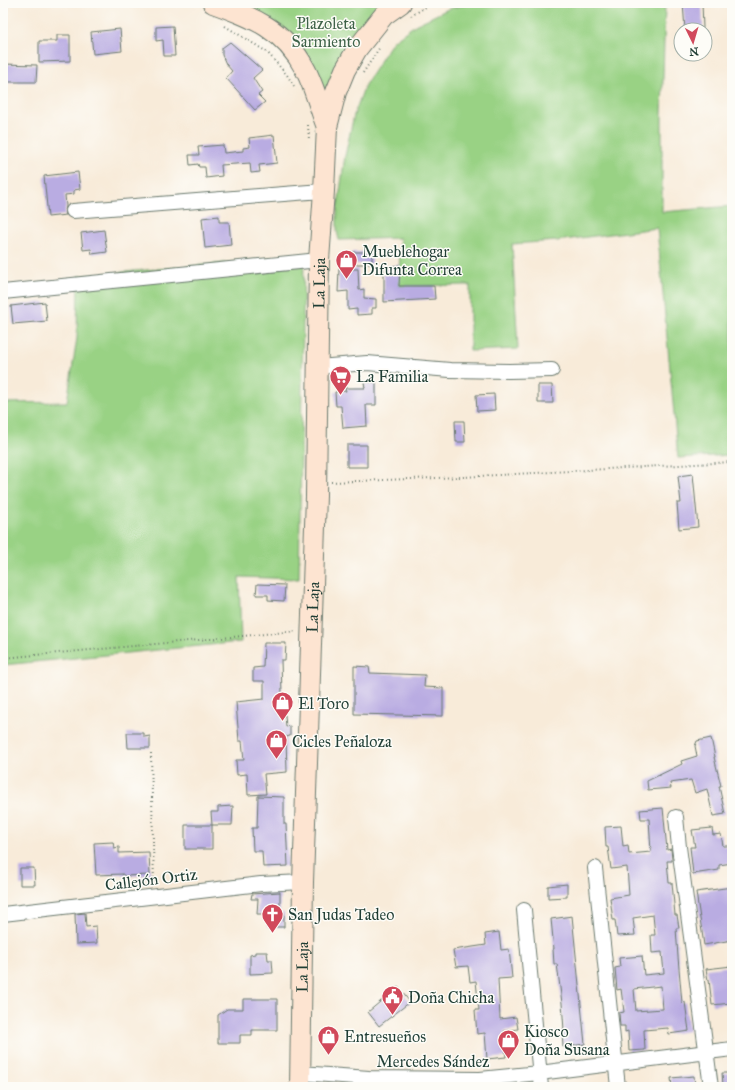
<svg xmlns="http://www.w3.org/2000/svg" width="735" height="1090" viewBox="0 0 735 1090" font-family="'IM FELL Great Primer',serif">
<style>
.green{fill:#99d284;stroke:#5c885c}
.building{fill:#b9ace2;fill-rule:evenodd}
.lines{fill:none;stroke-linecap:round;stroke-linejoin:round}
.minor-casing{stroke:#6b7a6e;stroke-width:16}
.secondary-casing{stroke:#6b7a6e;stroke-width:22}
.path{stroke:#6b7a6e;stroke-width:2;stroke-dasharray:1 3;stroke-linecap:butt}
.minor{stroke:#fff;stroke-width:14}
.secondary{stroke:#fde4d1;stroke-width:20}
.labels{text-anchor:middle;stroke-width:3;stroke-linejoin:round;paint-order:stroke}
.park-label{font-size:16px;fill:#3e6248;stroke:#fdfcf7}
.poi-label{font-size:16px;fill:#1f3d34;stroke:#fdfcf7;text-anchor:start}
.street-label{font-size:16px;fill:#1f3d34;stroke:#fdfcf7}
</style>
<rect width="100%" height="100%" fill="#fdfcf7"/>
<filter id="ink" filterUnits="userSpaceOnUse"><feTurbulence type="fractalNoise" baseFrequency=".025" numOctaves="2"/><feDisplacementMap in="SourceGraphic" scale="8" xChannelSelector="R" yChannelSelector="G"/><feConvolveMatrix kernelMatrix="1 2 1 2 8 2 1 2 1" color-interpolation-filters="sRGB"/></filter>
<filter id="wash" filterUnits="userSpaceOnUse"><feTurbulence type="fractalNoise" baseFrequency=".012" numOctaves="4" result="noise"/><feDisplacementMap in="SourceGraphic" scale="16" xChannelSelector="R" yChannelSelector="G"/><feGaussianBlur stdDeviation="0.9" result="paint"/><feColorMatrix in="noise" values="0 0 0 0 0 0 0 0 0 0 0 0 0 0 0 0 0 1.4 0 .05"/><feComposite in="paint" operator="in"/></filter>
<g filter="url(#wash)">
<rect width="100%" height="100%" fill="#f8ebd9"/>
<path class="green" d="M 230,3 L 390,3 L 326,104 L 324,91 Z
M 472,3 L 665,3 L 662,116 L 662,212 L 732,206 L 732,455 L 678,458 L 657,228 L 556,241 L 512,244 L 518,349 L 470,351 L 470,285 L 399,286 L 400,238 L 339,240 L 337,231 L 337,212 L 345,156 L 354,115 L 365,85 L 393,41 L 415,25 L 448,9 Z
M 304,256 L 299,579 L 239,577 L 241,642 L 3,665 L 3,403 L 67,402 L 77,338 L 78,276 Z"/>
<g id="blocks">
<path class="building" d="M 683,3 L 702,3 L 703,28 L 698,30 L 685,30 Z
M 173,26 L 175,56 L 164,56 L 163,40 L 156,41 L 156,27 Z
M 120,29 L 122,51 L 93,54 L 91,32 Z
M 57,35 L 70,35 L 70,61 L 39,62 L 39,41 L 57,41 Z
M 230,42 L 262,70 L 253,78 L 262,92 L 258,95 L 265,102 L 255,110 L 226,78 L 232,71 L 226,64 L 222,55 L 222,48 Z
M 3,64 L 37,65 L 36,82 L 3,82 Z
M 274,135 L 277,163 L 259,165 L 260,172 L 251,173 L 250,163 L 221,165 L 222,176 L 206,178 L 205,167 L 199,167 L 198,164 L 190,165 L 189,155 L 199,155 L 198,147 L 223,145 L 224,153 L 243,151 L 243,148 L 250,147 L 249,138 Z
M 78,172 L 80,189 L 74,190 L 74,194 L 65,195 L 66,206 L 65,211 L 66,215 L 48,217 L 44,176 Z
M 219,216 L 219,222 L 229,222 L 231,245 L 205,248 L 202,218 Z
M 104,230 L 107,252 L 92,254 L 91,249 L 83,250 L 81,233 Z
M 352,252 L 372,252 L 372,264 L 352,264 Z
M 400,265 L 399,286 L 434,286 L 435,299 L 384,302 L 384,267 Z
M 339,269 L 358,269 L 359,290 L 364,289 L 364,298 L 376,299 L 376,308 L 372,308 L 372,314 L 357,315 L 357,309 L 348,310 L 348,291 L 338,292 Z
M 45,302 L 47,321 L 13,324 L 11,306 Z
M 364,382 L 376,382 L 376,405 L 366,405 L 367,426 L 343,428 L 341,406 L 336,406 L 335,392 L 346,391 L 345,388 L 365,388 Z
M 538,385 L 552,385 L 553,403 L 538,403 Z
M 494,394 L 495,410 L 477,411 L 476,395 Z
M 455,421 L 464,421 L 465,442 L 456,442 Z
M 347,445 L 367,445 L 367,467 L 347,467 Z
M 693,474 L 698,527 L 679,529 L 677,503 L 681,503 L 678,476 Z
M 257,584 L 285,585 L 284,601 L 268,600 L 268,595 L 256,595 Z
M 264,643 L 286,643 L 285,660 L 281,660 L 282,694 L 280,694 L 282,716 L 285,715 L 286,727 L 290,726 L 290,736 L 286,737 L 287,772 L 264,774 L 266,794 L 248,795 L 247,774 L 237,775 L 236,760 L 244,760 L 242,741 L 239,741 L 236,702 L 264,699 L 264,681 L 253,681 L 253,668 L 263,667 Z
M 354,666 L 369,667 L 370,673 L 425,675 L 424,687 L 443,688 L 443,716 L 354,714 Z
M 127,733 L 144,733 L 144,737 L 150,736 L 150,748 L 128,748 Z
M 711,738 L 715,757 L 714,757 L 721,786 L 719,786 L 725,814 L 713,816 L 707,789 L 695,793 L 691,780 L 670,783 L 671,788 L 648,790 L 647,781 L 682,764 L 681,761 L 697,756 L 695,746 L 697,741 Z
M 258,796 L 284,797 L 284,824 L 286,824 L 288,866 L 263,867 L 262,851 L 253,851 L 252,828 L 257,828 Z
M 233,806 L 232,825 L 212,825 L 211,812 L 218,812 L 218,807 Z
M 663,808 L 667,850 L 671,849 L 672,859 L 672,861 L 667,861 L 669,883 L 672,883 L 675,915 L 677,915 L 679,928 L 676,928 L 678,957 L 682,1003 L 685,1002 L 689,1031 L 669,1034 L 668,1028 L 644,1030 L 645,1050 L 629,1051 L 628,1031 L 625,1032 L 625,1026 L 620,1026 L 619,1013 L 624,1012 L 621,989 L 617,990 L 615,968 L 620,967 L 619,958 L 642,956 L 644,975 L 664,973 L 662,952 L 652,953 L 651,935 L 655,935 L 653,915 L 633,918 L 635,935 L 617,936 L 615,920 L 613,920 L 610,898 L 629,895 L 627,867 L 611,869 L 608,847 L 606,847 L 605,827 L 621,826 L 623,846 L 628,845 L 629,854 L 651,852 L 649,819 L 641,819 L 640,810 ZM 661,986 L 663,1009 L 636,1011 L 634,989 Z
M 185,825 L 212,825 L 212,849 L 185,849 Z
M 712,828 L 713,835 L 721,834 L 723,846 L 732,846 L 732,863 L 719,865 L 719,870 L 693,874 L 690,847 L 695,847 L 692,830 Z
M 113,842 L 114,848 L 119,847 L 119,853 L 149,852 L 150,875 L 123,876 L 123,874 L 96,875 L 94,843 Z
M 20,868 L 34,868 L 35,885 L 20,885 Z
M 567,884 L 567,897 L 548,898 L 548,886 Z
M 732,887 L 732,940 L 704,945 L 696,892 Z
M 280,892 L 280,913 L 284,913 L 284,927 L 267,927 L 267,914 L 257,914 L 258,899 L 251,899 L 252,894 Z
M 85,913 L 86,927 L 96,926 L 97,943 L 76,944 L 75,914 Z
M 572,916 L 585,1044 L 563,1047 L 562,1030 L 564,1030 L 562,1003 L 557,964 L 554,964 L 553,949 L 554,949 L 551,919 Z
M 499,932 L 501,950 L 509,949 L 512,978 L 498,979 L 500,1019 L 516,1017 L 518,1029 L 504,1031 L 506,1057 L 487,1059 L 485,1033 L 477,1034 L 475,1010 L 479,1010 L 476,981 L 470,982 L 468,966 L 456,967 L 453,950 L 486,945 L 485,934 Z
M 255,952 L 267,952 L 268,960 L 272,960 L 273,973 L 250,974 L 250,955 L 255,954 Z
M 732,966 L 732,1003 L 712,1005 L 709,980 L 708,980 L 706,969 Z
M 398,987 L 410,1002 L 379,1026 L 368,1012 Z
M 243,999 L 277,999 L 277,1030 L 252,1030 L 252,1035 L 240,1035 L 240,1043 L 218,1043 L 218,1015 L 227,1009 L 243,1009 Z
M 722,1073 L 732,1073 L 732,1084 L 723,1085 Z
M 694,1076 L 695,1087 L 672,1087 L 671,1078 Z"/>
</g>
</g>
<g filter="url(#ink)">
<use href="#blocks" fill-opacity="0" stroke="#6b7a6e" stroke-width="1"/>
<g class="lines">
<defs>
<path id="minor" d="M 73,211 L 309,192 L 324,191
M 3,292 L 319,260
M 318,367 L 367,363 L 450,370 L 509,371 L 552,370
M 676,817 L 679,847 L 711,1087
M 595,868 L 618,1087
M 524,910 L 541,1087
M 3,914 L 261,884 L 303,882
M 301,1073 L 369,1078 L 480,1079 L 539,1073 L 732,1049"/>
<g id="secondary">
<path d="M 213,3 C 254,18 284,29 305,69 C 314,85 320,110 327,127"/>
<path id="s1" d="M 300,1087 L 303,882 L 316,496 L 319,260 L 324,191 L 327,127 L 336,92 L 345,70 L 357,49 L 384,15 L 401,3"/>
</g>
</defs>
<use href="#minor" class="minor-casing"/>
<use href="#secondary" class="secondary-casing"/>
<path class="path" d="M 411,16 L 432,3
M 225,26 L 267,52 L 287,75 L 294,86
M 363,73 L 380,47
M 308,125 L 309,140
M 331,482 L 462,477 L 732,462
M 3,658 L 297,631
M 151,753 L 154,884"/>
<use href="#minor" class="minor"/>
<use href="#secondary" class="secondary"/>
</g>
</g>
<defs>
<symbol id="shop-pin" viewBox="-11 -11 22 30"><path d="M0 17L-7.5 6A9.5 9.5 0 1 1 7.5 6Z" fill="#d1495b" stroke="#fdfcf7"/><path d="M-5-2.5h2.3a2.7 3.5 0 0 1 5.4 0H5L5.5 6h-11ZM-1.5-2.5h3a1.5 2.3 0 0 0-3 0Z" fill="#fff"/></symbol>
<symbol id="supermarket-pin" viewBox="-11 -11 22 30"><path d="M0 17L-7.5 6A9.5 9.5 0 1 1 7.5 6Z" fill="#d1495b" stroke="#fdfcf7"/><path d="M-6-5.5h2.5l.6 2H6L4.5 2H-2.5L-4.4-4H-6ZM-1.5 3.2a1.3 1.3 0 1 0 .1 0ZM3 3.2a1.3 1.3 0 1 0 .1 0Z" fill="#fff"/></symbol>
<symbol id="church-pin" viewBox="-11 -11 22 30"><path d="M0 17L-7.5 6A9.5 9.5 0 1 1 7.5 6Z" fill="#d1495b" stroke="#fdfcf7"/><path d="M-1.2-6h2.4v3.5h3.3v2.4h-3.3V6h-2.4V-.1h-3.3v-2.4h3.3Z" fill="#fff"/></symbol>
<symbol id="civic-pin" viewBox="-11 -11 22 30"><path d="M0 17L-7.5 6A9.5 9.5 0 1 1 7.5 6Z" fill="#d1495b" stroke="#fdfcf7"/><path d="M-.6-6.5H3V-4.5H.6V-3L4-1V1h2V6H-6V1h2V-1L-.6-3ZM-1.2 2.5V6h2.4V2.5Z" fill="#fff"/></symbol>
</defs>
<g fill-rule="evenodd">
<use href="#shop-pin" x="334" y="248" width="25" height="34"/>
<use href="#supermarket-pin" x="328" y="364" width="25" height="34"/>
<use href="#shop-pin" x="270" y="690" width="25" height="34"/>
<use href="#shop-pin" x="264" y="728" width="25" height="34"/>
<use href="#church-pin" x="260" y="902" width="25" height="34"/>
<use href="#civic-pin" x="380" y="984" width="25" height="34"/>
<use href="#shop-pin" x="316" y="1024" width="25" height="34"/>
<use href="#shop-pin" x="496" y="1028" width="25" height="34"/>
</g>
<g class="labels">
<g class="park-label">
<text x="326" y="29">Plazoleta<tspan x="326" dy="18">Sarmiento</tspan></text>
</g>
<g class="poi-label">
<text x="362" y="257">Mueblehogar<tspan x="362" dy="18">Difunta Correa</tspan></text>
<text x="356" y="382">La Familia</text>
<text x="298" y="709">El Toro</text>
<text x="292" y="747">Cicles Peñaloza</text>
<text x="288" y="920">San Judas Tadeo</text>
<text x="408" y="1003">Doña Chicha</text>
<text x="524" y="1037">Kiosco<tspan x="524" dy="18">Doña Susana</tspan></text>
<text x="344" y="1042">Entresueños</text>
</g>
<g class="street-label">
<text dy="6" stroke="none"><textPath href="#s1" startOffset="804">La Laja</textPath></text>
<text dy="6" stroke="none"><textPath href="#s1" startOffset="480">La Laja</textPath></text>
<text transform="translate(151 879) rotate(-7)" y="6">Callejón Ortiz</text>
<text dy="6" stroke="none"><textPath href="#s1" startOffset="120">La Laja</textPath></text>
<text x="433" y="1067">Mercedes Sández</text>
</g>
</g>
<rect width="735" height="1090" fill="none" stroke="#fdfcf7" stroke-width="16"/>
<g transform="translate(693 42) rotate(175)"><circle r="19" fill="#fdfcf7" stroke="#a4b0a9"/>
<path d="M0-3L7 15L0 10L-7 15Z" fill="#d1495b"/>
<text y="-6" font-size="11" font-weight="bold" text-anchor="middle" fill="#1f3d34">N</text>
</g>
</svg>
